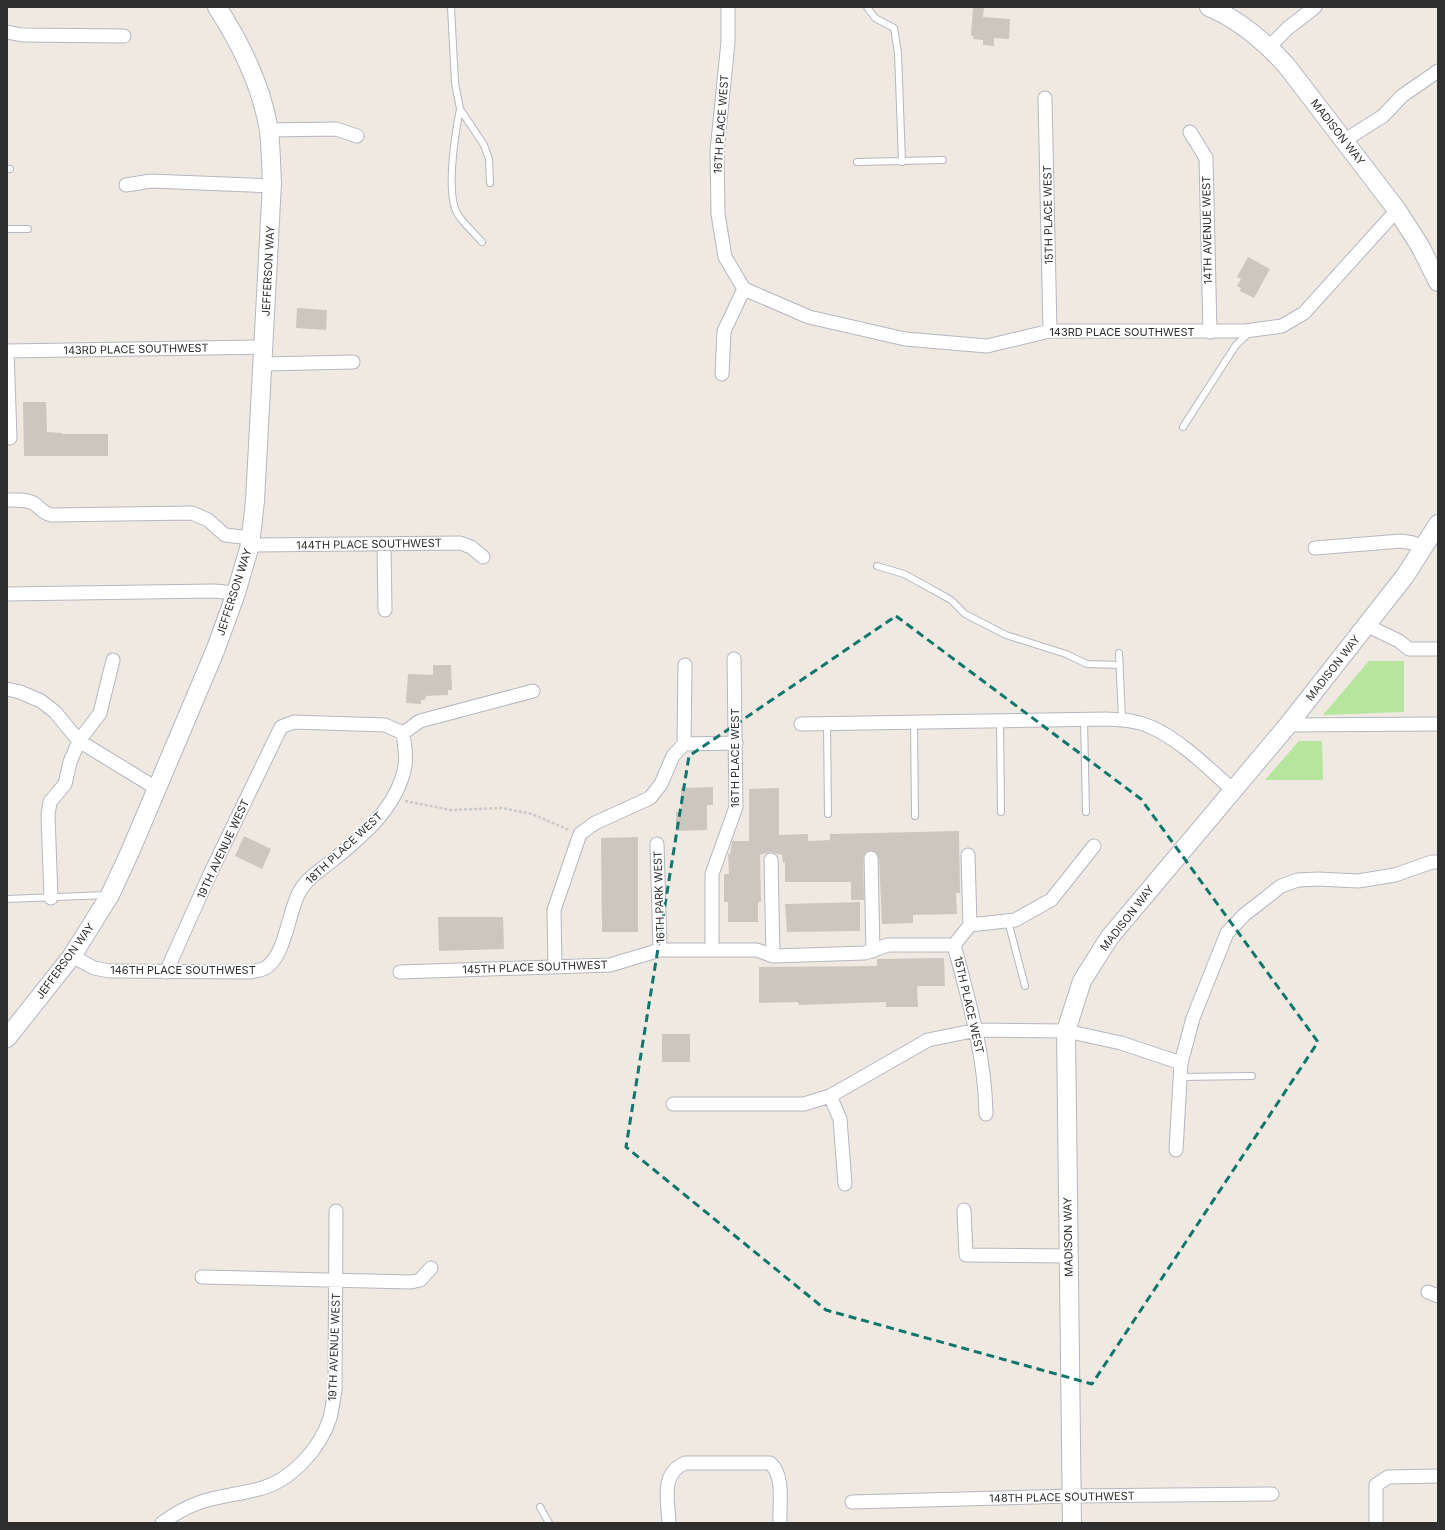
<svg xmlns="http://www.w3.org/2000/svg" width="1445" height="1530" viewBox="0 0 1445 1530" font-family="Inter,sans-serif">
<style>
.park{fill:#b6e59e}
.building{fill:#cbc7bf}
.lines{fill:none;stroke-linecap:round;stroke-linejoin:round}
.lane-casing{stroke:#b4b7c1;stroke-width:8}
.street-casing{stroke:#b4b7c1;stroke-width:15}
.secondary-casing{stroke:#b4b7c1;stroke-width:20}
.path{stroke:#c9c9c9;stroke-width:2.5;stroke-dasharray:3 2;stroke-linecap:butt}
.lane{stroke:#fff;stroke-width:6}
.street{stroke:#fff;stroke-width:13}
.secondary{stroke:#fff;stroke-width:18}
.marked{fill:none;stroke:#0f766e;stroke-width:3;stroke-dasharray:8 5;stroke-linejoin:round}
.labels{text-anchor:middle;stroke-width:3.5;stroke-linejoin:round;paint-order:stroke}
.street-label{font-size:11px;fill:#2e2e2e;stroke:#fff}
</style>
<rect width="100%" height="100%" fill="#efe9e1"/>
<path class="park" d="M 1369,661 L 1404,661 L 1404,712 L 1323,715 Z
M 1299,741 L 1322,741 L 1323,780 L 1265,780 Z"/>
<path class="building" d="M 973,7 L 984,7 L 983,17 L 1010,19 L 1009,39 L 994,38 L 994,46 L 983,45 L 983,40 L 973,39 L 974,36 L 971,36 Z
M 1248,257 L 1270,269 L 1254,298 L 1240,291 L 1241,288 L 1237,286 L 1241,279 L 1237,277 Z
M 297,308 L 327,310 L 326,330 L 296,328 Z
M 23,402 L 46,402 L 47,432 L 62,433 L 62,434 L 108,434 L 108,456 L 24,456 Z
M 433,665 L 451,665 L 452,690 L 448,690 L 448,695 L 426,696 L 425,700 L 421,700 L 421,704 L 406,703 L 408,674 L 433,675 Z
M 713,787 L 713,805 L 707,805 L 707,830 L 676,831 L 676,812 L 681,812 L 681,788 Z
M 779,788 L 779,835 L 808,834 L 808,841 L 830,840 L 830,834 L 959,831 L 960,893 L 956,893 L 957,914 L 913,915 L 913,923 L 882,924 L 879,858 L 874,851 L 867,851 L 863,858 L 864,900 L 851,900 L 851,882 L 785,882 L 785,862 L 783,863 L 782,855 L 770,852 L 760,855 L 761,902 L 758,902 L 758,922 L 728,922 L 728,902 L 724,902 L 724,874 L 729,874 L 728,854 L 730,854 L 732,841 L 749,841 L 749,789 Z
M 244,836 L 271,849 L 262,869 L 235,856 Z
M 638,837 L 638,932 L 602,932 L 601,838 Z
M 860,902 L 860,931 L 787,932 L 785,904 Z
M 438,917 L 503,917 L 504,949 L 439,951 Z
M 944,958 L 945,986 L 917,986 L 918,1007 L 886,1007 L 886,1002 L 799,1005 L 798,1002 L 759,1003 L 759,967 L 877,966 L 877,959 Z
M 662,1034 L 690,1034 L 690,1062 L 662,1062 Z"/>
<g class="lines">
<defs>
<path id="lane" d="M 451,7 L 455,83 L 460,109 L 484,145 L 489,159 L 490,183
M 867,7 L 875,18 L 894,28 L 898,53 L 902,162
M 460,109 C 455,134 448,180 454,205 C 457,219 473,231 482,242
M 857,162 L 943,160
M 7,169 L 10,169
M 7,229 L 28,229
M 1183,427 L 1236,345 L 1250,332
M 877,566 L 904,574 L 926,586 L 951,600 L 965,614 L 1006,635 L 1066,654 L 1087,664 L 1120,665
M 1119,653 L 1122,720
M 1084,719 L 1086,812
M 1000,721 L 1001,812
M 914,722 L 915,816
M 827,724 L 828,814
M 7,899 L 107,895
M 1008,921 L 1025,986
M 1180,1077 L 1252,1076
M 540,1507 L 549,1523"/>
<path id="street" d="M 728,7 L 728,42 L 717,151 L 718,214 L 725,257 L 744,289
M 7,32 L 22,35 L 124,36
M 1269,47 L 1288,28 L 1315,7
M 1045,98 L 1050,331
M 269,130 L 336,129 L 357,136
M 1190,132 L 1206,158 L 1210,332
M 1345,140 L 1383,116 L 1402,96 L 1438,71
M 126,185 L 151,181 L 272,186
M 744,289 L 809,317 L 905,339 L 987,346 L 1050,331 L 1245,331 L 1282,326 L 1304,313 L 1397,210
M 7,351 L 264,347
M 7,351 L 10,438
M 264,364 L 353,362
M 722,374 L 724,331 L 744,289
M 7,500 C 16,500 27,499 35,504 C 41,509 43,513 51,515 L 192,513 L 208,520 L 225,535 L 251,538
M 384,544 L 385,610
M 250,545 L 460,543 L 471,547 L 483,557
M 1315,548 L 1401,541 L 1413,543 L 1425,548
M 7,594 L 214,591 L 236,593
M 1366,625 L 1399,641 L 1409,649 L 1438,649
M 7,689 L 20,692 L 41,701 L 55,712 L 79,741 L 156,788
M 801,724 L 1106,719 C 1121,720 1136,720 1151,727 C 1182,741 1208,768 1233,790
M 1288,725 L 1438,724
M 684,744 L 736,743
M 657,844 L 660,950
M 968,855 L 970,925
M 871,858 L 873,951
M 771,860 L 773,956
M 51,898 L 48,815 L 50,802 L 65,784 L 70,762 L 79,741 L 100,713 L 113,660
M 954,945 C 969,1001 985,1055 986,1114
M 712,950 L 712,874 L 736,807 L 734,659
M 72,956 L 94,968 L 110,971 L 251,972 C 255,971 260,970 263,969 C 286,959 288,910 300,891 C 307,878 322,869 333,860 C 363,836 398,806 405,766 C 407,756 404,743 403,733
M 555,967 L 554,910 L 580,834 L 595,823 L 650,798 L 661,784 L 673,756 L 684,744 L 685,665
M 166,972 L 210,874 L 281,727 L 294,722 L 385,725 L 403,733 L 420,721 L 533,691
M 400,972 L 610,965 L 660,950 L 757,950 L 773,956 L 865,953 L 888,945 L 954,945 L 970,925 L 1015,920 L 1051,900 L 1094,846
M 830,1096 L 840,1119 L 845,1184
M 673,1104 L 804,1104 L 830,1096 L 928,1040 L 977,1030 L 1066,1031 L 1121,1043 L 1181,1063 L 1193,1018 L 1227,933 L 1244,915 L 1281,886 L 1298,880 L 1318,879 L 1358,881 L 1395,875 L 1432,862 L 1438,862
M 1176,1150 L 1181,1063
M 964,1210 L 966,1255 L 1068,1256
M 202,1277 L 411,1282 L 420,1280 L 431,1268
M 1428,1292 L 1438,1296
M 852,1502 L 1070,1496 L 1272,1494
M 162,1523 C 199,1496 218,1499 259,1489 C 291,1481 320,1449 330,1418 C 332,1410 333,1400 335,1391 L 336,1211
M 669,1523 C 668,1500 660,1474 685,1463 L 770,1463 C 785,1476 779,1505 780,1523
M 1376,1523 L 1376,1485 L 1388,1477 L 1438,1476"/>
<path id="secondary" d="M 1209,7 C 1240,20 1264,41 1286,65 L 1397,210 L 1420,246 L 1438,282
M 7,1038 L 72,956 L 110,895 L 130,852 L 215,651 L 236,593 L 250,545 L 255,501 L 272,183 C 271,166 271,148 269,131 C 262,87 241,44 217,7
M 1072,1523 L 1066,1031 L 1082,981 L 1109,938 L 1288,725 L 1405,576 L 1438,524"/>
</defs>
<use href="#lane" class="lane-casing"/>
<use href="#street" class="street-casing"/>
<use href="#secondary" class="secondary-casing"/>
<path class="path" d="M 405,801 L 451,810 L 502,808 L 532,814 L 569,830"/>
<use href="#lane" class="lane"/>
<use href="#street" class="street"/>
<use href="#secondary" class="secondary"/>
</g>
<path class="marked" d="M 896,616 L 1141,799 L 1318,1042 L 1092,1384 L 826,1310 L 626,1147 L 689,756 Z"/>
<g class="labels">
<g class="street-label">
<text transform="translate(721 124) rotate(-86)" y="4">16TH PLACE WEST</text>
<text transform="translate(1338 132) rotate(52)" y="4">MADISON WAY</text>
<text transform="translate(1048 215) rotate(-91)" y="4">15TH PLACE WEST</text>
<text transform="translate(1207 230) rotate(-91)" y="4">14TH AVENUE WEST</text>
<text transform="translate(268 271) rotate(-87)" y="4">JEFFERSON WAY</text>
<text x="1122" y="336">143RD PLACE SOUTHWEST</text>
<text transform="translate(136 349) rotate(-1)" y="4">143RD PLACE SOUTHWEST</text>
<text transform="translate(369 544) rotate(-1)" y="4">144TH PLACE SOUTHWEST</text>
<text transform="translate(234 592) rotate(-72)" y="4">JEFFERSON WAY</text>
<text transform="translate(1333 668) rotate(-52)" y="4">MADISON WAY</text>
<text transform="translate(735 758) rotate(-90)" y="4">16TH PLACE WEST</text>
<text transform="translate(344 848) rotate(-43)" y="4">18TH PLACE WEST</text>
<text transform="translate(223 849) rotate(-65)" y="4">19TH AVENUE WEST</text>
<text transform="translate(659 897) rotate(-92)" y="4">16TH PARK WEST</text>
<text transform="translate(1127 918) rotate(-52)" y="4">MADISON WAY</text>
<text transform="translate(65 961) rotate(-54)" y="4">JEFFERSON WAY</text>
<text transform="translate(535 967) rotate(-2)" y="4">145TH PLACE SOUTHWEST</text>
<text x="183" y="974">146TH PLACE SOUTHWEST</text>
<text transform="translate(969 1005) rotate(77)" y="4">15TH PLACE WEST</text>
<text transform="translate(1068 1237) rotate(-91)" y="4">MADISON WAY</text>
<text transform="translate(334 1347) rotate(-88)" y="4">19TH AVENUE WEST</text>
<text transform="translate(1062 1497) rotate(-1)" y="4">148TH PLACE SOUTHWEST</text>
</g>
</g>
<rect width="1445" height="1530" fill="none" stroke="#2e2e2e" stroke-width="16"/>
</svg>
